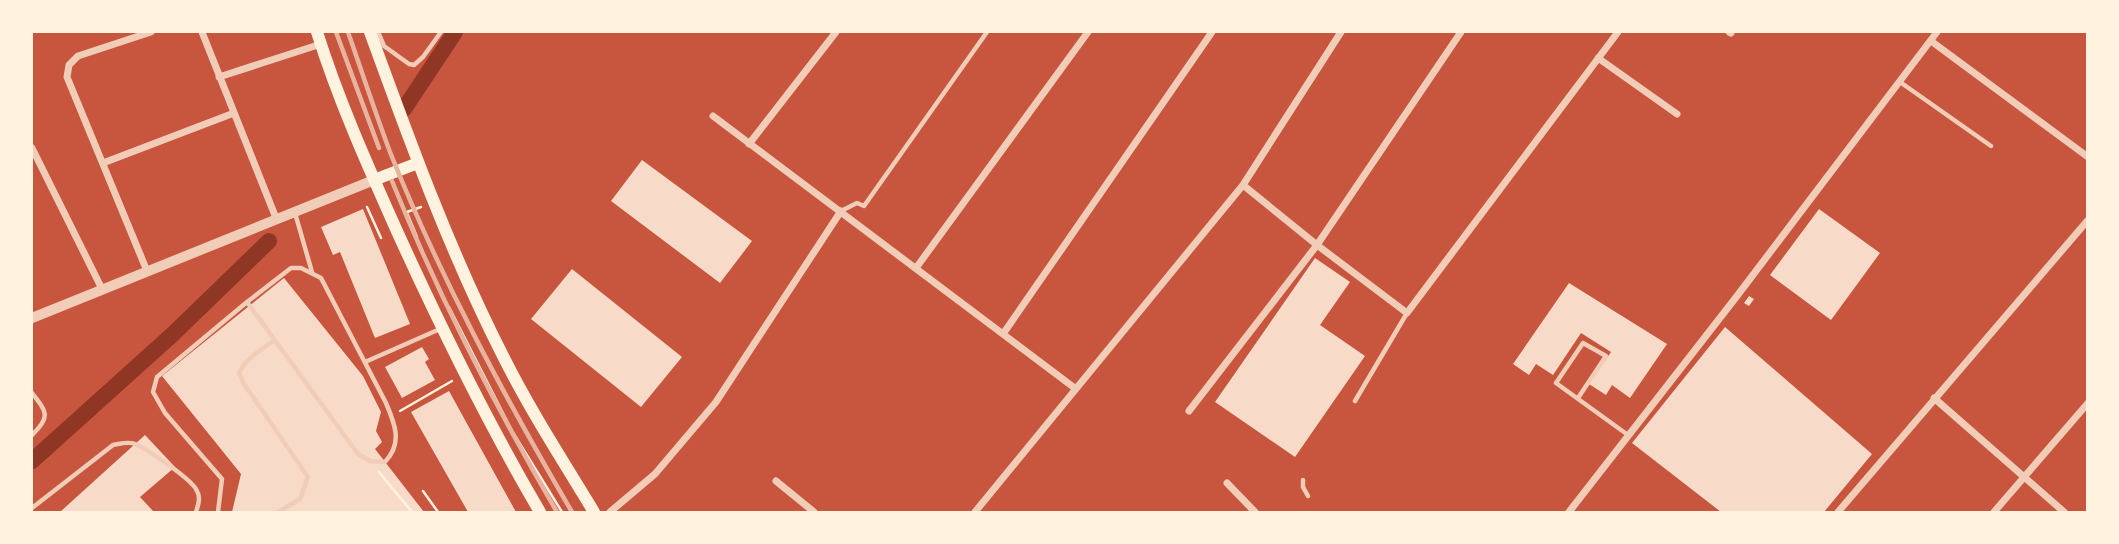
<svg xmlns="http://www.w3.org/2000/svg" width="2119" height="544" viewBox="0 0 2119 544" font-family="Rubik,sans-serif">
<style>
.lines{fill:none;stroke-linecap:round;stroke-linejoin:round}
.canal{stroke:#8f3625;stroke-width:16}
.building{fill:#f7dbc8}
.path{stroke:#fff3e0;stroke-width:2.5}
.service{stroke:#f1ccb7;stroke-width:4.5}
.minor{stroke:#f1ccb7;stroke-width:7}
.tertiary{stroke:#f1ccb7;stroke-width:10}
.primary{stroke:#fff3e0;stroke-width:12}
.rail{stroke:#e9b49f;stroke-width:4.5}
</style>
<rect width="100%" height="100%" fill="#c8553d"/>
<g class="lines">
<path class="canal" d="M 404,109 L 455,32
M 32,461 L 173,334 L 269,241"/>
</g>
<path class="building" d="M 642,160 L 752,241 L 720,283 L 611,201 Z
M 363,209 L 410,324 L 375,338 L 340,252 L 333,255 L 321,227 Z
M 1819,209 L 1880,253 L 1831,320 L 1770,275 Z
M 1315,258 L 1350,282 L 1320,325 L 1365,356 L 1295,457 L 1215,402 Z
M 572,269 L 682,357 L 641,407 L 531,319 Z
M 284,278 L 363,376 L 381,412 L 376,431 L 382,442 L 375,449 L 424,512 L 232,512 L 241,474 L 162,376 Z
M 1569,283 L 1667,344 L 1630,398 L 1612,385 L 1606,395 L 1589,384 L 1611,352 L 1581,333 L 1553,375 L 1536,364 L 1529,375 L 1513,364 Z
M 1749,296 L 1754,299 L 1749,306 L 1744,303 Z
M 1725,327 L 1872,454 L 1824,512 L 1721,512 L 1632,443 Z
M 422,347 L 429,359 L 425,362 L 435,380 L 402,398 L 385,367 Z
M 449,391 L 465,420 L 516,512 L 468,512 L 411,412 Z
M 145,435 L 175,467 L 140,497 L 153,511 L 152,512 L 60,512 Z"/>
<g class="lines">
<path class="path" d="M 367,207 L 381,238
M 407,212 L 421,207
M 407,213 L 417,237
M 449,307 L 512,431 L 562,512
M 400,411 L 452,381
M 379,472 L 412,512
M 423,491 L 438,512"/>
<path class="service" d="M 378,32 L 384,46 L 409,64 L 414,65 L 423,57 L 441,32
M 1900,82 L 1991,146
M 841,211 L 857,203 L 864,206 L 987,32
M 295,213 L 312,272
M 275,340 C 262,349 246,358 239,373 L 244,384 L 308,477 L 300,499 L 278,512
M 365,362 L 440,329
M 32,393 C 47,412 51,417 32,435
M 1578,398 L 1606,356 L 1583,343 L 1556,383 L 1628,435
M 1355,401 L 1407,313
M 1303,480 L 1303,487 L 1308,496
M 32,508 L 113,445 C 120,444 128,441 135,444 C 147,449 193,480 197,491 C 201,498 198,505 196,512
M 218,512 L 222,479 L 165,413 L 153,392 L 157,377 L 247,302 L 291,268 L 301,268 L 321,278 L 386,403 C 395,424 403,443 385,462 L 370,461 L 358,454 L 247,302"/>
<path class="minor" d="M 202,32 L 276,218
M 1729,32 L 1731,33
M 1931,41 L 2088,157
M 1598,58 L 1677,114
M 219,77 L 321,44
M 713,116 L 1076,389
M 749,144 L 836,32
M 32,148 L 102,289
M 103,163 L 234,113
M 1243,185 L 1341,32
M 916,268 L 1088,32
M 147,271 L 67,77 L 69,65 L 78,56 L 151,32
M 1003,334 L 1212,32
M 1934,398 L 2064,512
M 1189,411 L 1317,245 L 1461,32
M 776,481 L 814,512
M 1227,483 L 1255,512
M 610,512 L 655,474 L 716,402 L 841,211
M 975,512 L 1243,185 L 1317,245 L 1407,313 L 1618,32
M 1569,512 L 1737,296 L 1937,32
M 1838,512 L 2088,220
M 1994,512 L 2088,403"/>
<path class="tertiary" d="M 32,318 L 374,180"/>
<path class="primary" d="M 317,32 C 338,99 367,164 396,229 C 440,326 486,420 540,512
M 370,32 C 410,142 450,252 503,356 C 530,410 563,461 594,512
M 374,180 L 418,163"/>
<path class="rail" d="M 336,32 L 379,148
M 348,32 C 362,72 375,112 390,152 C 440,277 504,396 572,512
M 392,181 C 438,295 495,406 557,512"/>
</g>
<rect width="2119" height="544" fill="none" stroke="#fff3e0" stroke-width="66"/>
</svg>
